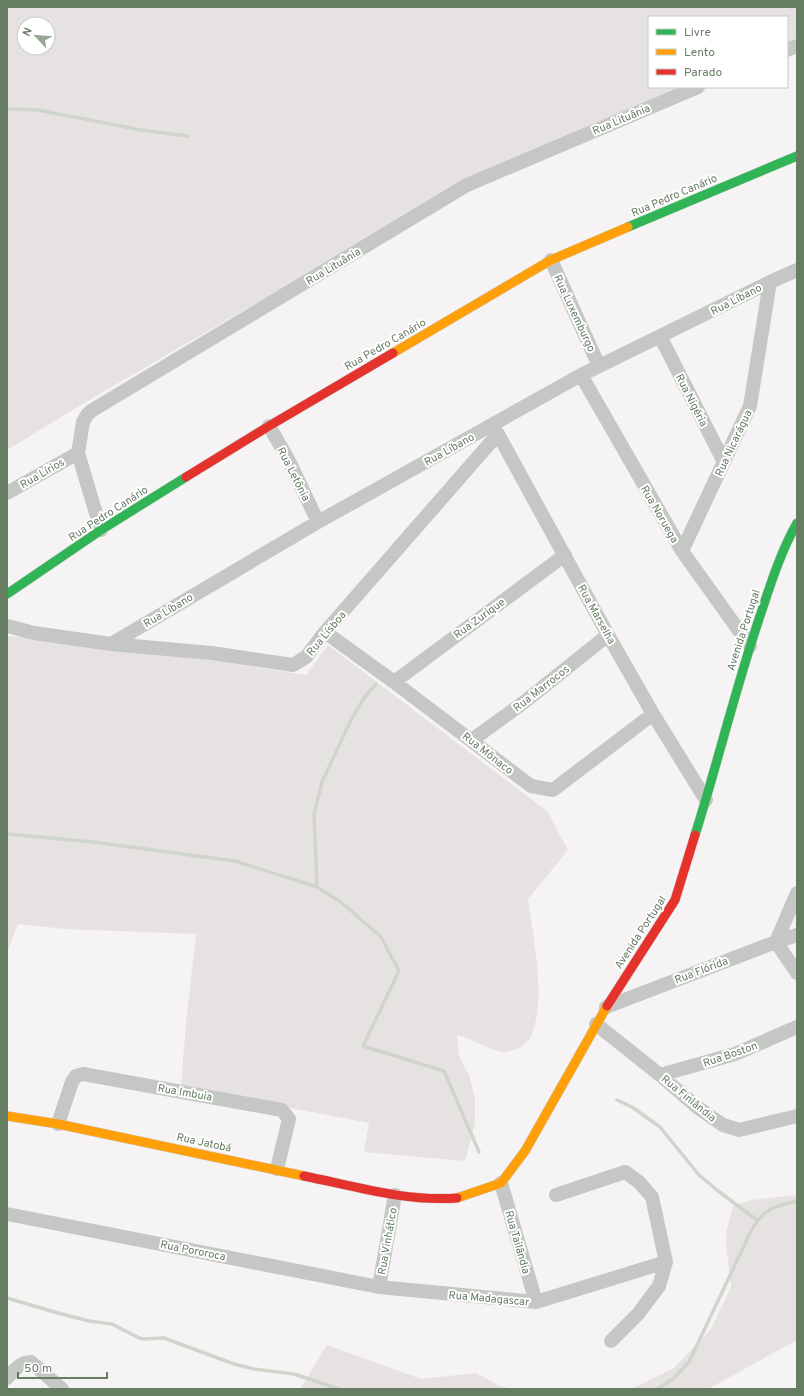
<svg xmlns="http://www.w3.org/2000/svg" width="804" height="1396" viewBox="0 0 804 1396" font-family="Overpass,sans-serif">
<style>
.green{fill:#e7e2e2;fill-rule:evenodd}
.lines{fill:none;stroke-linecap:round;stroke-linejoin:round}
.stream{stroke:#cfd5cb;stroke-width:3.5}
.fast-casing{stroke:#d0d0cf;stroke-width:10}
.slow-casing{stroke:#d0d0cf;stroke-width:10}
.jam-casing{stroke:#d0d0cf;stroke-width:10}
.street{stroke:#c5c7c5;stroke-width:14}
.fast{stroke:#30b455;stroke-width:9}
.slow{stroke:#ff9f0a;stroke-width:9}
.jam{stroke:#e5322d;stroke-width:9}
.labels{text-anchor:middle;stroke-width:4;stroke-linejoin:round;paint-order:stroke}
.street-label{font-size:11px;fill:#667c63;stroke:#fff}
</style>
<rect width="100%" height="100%" fill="#f5f3f4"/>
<path class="green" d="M 7,7 L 797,7 L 797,43 L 787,47 L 787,17 L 649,17 L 649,87 L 693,87 L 462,184 L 84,403 L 7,450 ZM 24,24 L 48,24 L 48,48 L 24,48 Z
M 7,636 L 93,642 L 306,675 L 328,645 L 547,811 L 568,850 L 528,899 C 533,937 547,1000 531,1036 C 526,1046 514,1052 503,1052 C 492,1052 470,1037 457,1035 L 459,1056 L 469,1075 L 475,1099 L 475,1124 L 465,1161 L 364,1152 L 369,1123 L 181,1087 L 186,1022 L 196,934 L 65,929 L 18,924 L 7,952 Z
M 797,1195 L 797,1340 L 708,1389 L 631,1389 L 674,1368 L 711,1329 L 731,1287 L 726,1245 L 727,1229 L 733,1206 L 751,1200 Z
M 327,1345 L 421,1379 L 476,1373 L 500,1386 L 513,1389 L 300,1389 Z"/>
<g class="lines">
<path class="stream" d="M 7,109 L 38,110 L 141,130 L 188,136
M 7,834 L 93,842 L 235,861 L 317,887 L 342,903 L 381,937 L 399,971 L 363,1046 L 444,1071 L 479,1152
M 317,887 L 314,814 L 322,782 L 350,722 L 364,698 L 376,684
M 617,1100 L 632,1107 L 660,1127 L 699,1175 L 718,1191 L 757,1220
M 7,1298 L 58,1313 L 89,1321 L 112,1324 L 139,1338 L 144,1339 L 164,1338 L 234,1364 L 254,1369 L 294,1374 L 339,1389
M 657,1389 L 673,1379 L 689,1362 L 751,1231 C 763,1209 774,1206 797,1201"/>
<defs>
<path id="fast" d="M 628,227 L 797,156
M 7,594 L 101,530 L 186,477
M 695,835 C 718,762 736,686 761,613 C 771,583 781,551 797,523"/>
<path id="slow" d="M 393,353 L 551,260 L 628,227
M 7,1116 L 58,1124 L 304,1176
M 457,1198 L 501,1183 L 525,1151 L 607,1006"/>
<path id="jam" d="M 186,477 L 269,426 L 393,353
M 607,1006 L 675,900 L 695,835
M 304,1176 C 354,1186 406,1202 457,1198"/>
</defs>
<use href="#fast" class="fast-casing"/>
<use href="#slow" class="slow-casing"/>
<use href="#jam" class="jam-casing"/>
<path class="street" d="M 787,50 L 797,46
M 551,260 L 599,366
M 660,336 L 724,462
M 581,375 L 682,551 L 750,646
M 269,426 L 288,459 L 318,522
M 493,427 L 498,434 L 608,635 L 653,714 L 706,800
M 7,493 L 78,453
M 101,530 L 78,453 L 83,422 L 87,415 L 91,411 L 467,185 L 698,87
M 682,551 L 750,406 L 770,282
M 7,626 L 34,633 L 111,644 L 211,653 L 293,665 L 306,657 L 325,632 L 498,434
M 325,632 L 394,682 L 531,786 L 553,790 L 653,714
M 111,644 L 318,522 L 581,375 L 770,282 L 797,270
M 394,682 L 565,555
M 472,740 L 523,703 L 608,635
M 797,893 L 776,942 L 797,973
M 606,1007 L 776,942 L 797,935
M 596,1024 L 660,1075 L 697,1107 L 723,1125 L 739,1130 L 797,1116
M 660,1075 L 735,1054 L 797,1027
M 58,1124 L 72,1082 L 76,1076 L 83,1074 L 282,1110 L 289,1119 L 277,1169
M 501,1183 L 536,1302
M 556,1195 L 625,1172 L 639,1182 L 652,1197 L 666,1262 L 659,1286 L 638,1314 L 611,1341
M 7,1214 L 379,1287 L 536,1302 L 666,1262
M 379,1287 L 395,1195
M 7,1378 C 15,1370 19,1363 31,1362 L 62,1389"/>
<use href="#fast" class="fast"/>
<use href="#slow" class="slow"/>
<use href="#jam" class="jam"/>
</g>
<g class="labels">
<g class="street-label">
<text transform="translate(621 119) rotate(-23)" y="4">Rua Lituânia</text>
<text transform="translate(674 195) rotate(-23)" y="4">Rua Pedro Canário</text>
<text transform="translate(333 266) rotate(-31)" y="4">Rua Lituânia</text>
<text transform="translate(736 299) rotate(-27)" y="4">Rua Líbano</text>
<text transform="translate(575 313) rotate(65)" y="4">Rua Luxemburgo</text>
<text transform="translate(385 344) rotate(-30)" y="4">Rua Pedro Canário</text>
<text transform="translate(692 400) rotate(63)" y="4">Rua Nigéria</text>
<text transform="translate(733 443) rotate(-65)" y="4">Rua Nicarágua</text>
<text transform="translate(449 449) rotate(-29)" y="4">Rua Líbano</text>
<text transform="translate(42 473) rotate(-30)" y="4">Rua Lírios</text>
<text transform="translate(294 474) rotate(63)" y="4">Rua Letônia</text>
<text transform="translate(108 513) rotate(-33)" y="4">Rua Pedro Canário</text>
<text transform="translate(660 514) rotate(60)" y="4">Rua Noruega</text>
<text transform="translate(168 610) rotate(-31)" y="4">Rua Líbano</text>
<text transform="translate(597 614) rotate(61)" y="4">Rua Marselha</text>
<text transform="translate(479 618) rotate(-36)" y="4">Rua Zurique</text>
<text transform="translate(743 630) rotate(-72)" y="4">Avenida Portugal</text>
<text transform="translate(326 633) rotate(-50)" y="4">Rua Lísboa</text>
<text transform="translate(541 688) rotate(-38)" y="4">Rua Marrocos</text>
<text transform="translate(488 753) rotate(38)" y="4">Rua Mônaco</text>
<text transform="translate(640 932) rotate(-57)" y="4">Avenida Portugal</text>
<text transform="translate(701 970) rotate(-21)" y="4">Rua Flórida</text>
<text transform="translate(730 1054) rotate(-19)" y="4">Rua Boston</text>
<text transform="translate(185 1092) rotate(10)" y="4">Rua Imbuia</text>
<text transform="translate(689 1098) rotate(39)" y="4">Rua Finlândia</text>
<text transform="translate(204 1142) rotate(12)" y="4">Rua Jatobá</text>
<text transform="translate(387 1241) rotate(-80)" y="4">Rua Vinhático</text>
<text transform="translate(518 1242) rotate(74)" y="4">Rua Tailândia</text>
<text transform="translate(193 1250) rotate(11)" y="4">Rua Pororoca</text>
<text transform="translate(489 1298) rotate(5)" y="4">Rua Madagascar</text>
</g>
</g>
<rect width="804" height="1396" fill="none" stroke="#667c63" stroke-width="16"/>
<rect x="648" y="16" width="140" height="72" fill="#ffffff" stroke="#c2cbc1"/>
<rect x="656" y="29" width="20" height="6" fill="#30b455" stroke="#c2cbc1"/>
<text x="684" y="36" font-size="12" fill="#667c63">Livre</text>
<rect x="656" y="49" width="20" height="6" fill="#ff9f0a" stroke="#c2cbc1"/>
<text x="684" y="56" font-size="12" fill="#667c63">Lento</text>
<rect x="656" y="69" width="20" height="6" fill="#e5322d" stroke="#c2cbc1"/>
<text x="684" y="76" font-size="12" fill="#667c63">Parado</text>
<g transform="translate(36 36) rotate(296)"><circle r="19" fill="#ffffff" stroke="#c2cbc1"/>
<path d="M0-3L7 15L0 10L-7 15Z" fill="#98a696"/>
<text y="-6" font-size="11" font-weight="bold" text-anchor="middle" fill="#667c63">N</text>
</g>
<path d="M18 1372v6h89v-6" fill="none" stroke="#667c63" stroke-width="2"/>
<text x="24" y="1372" font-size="12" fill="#667c63" stroke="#ffffff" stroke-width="3" paint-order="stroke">50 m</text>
</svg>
